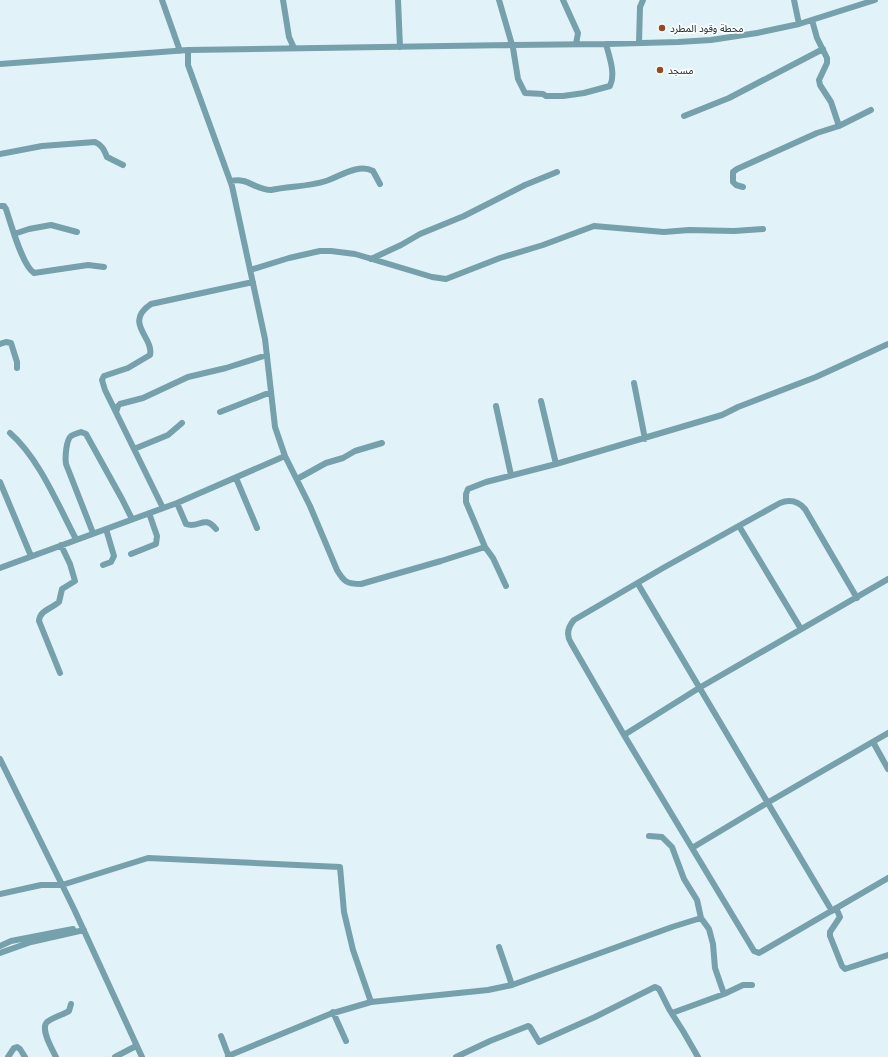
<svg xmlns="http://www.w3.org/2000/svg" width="888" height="1057" viewBox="0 0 888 1057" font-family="'Noto Sans','Noto Sans Arabic',sans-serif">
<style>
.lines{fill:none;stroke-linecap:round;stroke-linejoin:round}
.minor{stroke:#75a0ac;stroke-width:6}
.poi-dot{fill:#904b21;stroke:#f9fdfe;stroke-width:1.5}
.labels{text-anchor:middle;stroke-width:3.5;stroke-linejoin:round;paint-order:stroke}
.poi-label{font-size:10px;fill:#212729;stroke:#f9fdfe;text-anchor:start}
</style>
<rect width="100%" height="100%" fill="#e1f3f8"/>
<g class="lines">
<path class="minor" d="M 162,0 L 180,51
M 283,0 L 289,37 L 294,48
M 398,0 L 400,47
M 499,0 L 513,48 L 518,79 L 525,93 L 543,94 L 546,96 L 563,96 L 584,93 L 610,86 C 616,74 609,56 606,44
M 563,0 L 578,33 L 576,44
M 794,0 L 799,24
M 639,43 L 640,7 L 643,0
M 188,50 L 188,65 L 232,186 L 265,339 L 275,427 L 285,456 L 310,506 L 337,570 C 344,582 347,584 361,584 L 441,561 L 485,547
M 0,64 L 188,50 L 512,45 L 606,44 L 678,42 L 711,40 L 757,33 L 799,24 L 875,0
M 684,116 L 729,98 L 823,49
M 839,126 L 871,110
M 0,154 L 42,146 L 95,142 C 102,145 104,150 107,157 L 123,165
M 231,181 C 248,177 255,190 271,190 C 288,186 308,187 326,181 C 339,177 358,163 373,171 L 380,184
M 743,187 L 736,185 L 733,182 L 733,172 L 737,169 L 817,133 L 839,126 L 831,102 L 820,85 L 819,80 L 827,63 L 827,58 L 817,38 L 812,20
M 0,206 L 4,206 L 6,209 C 11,224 22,265 34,273 L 88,265 L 104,267
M 14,234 L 29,229 L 51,225 L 77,232
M 371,259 L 401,245 L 420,234 L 464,216 L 525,185 L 557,172
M 250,270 L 289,258 L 320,251 L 331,251 L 355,254 L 432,277 L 446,279 L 500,258 L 543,245 L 594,226 L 664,232 L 689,230 L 734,231 L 763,229
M 0,344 L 6,342 L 11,343 L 17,362 L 17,368
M 634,383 L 645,439
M 541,401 L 556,464
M 496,406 L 511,475
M 116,412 L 118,406 L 120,404 L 143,398 L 188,377 L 226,368 L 267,355
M 220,412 L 271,392
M 10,433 C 39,458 58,505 76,539
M 134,449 L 168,435 L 182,423
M 236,478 L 257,528
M 297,479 L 326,463 L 343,458 L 355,451 L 382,443
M 0,482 L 31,556
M 177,503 L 186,524 C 199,529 204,514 216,529
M 163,508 L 105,390 L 102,380 L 104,376 L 128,368 L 150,355 C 154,337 123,323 151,304 L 253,282
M 739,526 L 801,629
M 93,533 L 66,464 C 65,458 66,440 71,436 C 74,434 78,433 81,432 L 86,434 L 122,499 L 132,519
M 131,554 L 156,544 L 157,536 L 149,513
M 103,565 L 111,562 L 114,556 L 106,529
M 0,568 L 177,503 L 285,456
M 638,584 L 832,911
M 506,586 L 493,558 L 485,547 L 466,502 L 466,494 L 468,489 L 486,482 L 556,464 L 722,415 L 738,407 L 816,377 L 888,344
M 857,598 L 805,509 C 798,501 790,499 780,503 L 663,568 L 574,620 C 568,627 566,635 571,643 L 624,735 L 754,951 L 759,953 L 888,878
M 60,673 L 39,621 C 40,610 51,609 59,602 L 62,589 L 75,581 L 70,564 L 61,545
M 624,735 L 699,688 L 888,579
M 873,742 L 888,769
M 0,759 L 74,909 L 142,1057
M 649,836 L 662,837 L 672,847 L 684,879 L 697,900 L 701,918 L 709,929 L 713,944 L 715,968 L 724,994
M 692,848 L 767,803 L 888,733
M 0,894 L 41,885 L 62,885 L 148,858 L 340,867 L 344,912 L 353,950 L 371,1002
M 836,908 L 840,917 L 830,932 L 830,936 L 842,966 L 845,969 L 888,955
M 0,946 L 11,941 L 73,929
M 0,953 L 31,942 L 84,930
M 512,985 L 672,927 L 701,918
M 333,1012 L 346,1041
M 672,1013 L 724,994 L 743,985 L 752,985
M 221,1036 L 229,1057
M 228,1056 L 330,1014 L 371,1002 L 488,990 L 512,985 L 499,947
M 8,1057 L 14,1048 L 17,1047 L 20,1049 L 25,1057
M 56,1057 C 52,1049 40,1029 47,1022 C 53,1017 63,1015 69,1011 L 71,1004
M 115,1057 L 136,1046
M 456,1057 L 490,1041 L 528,1026 L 530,1027 L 539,1042 L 595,1017 L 655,987 L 659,989 L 669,1009 L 683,1031 L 698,1057"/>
</g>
<g class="poi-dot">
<circle cx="662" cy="28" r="4"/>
<circle cx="660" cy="70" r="4"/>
</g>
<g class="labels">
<g class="poi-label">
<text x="670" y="32">محطة وقود المطرد</text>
<text x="668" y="74">مسجد</text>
</g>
</g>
</svg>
